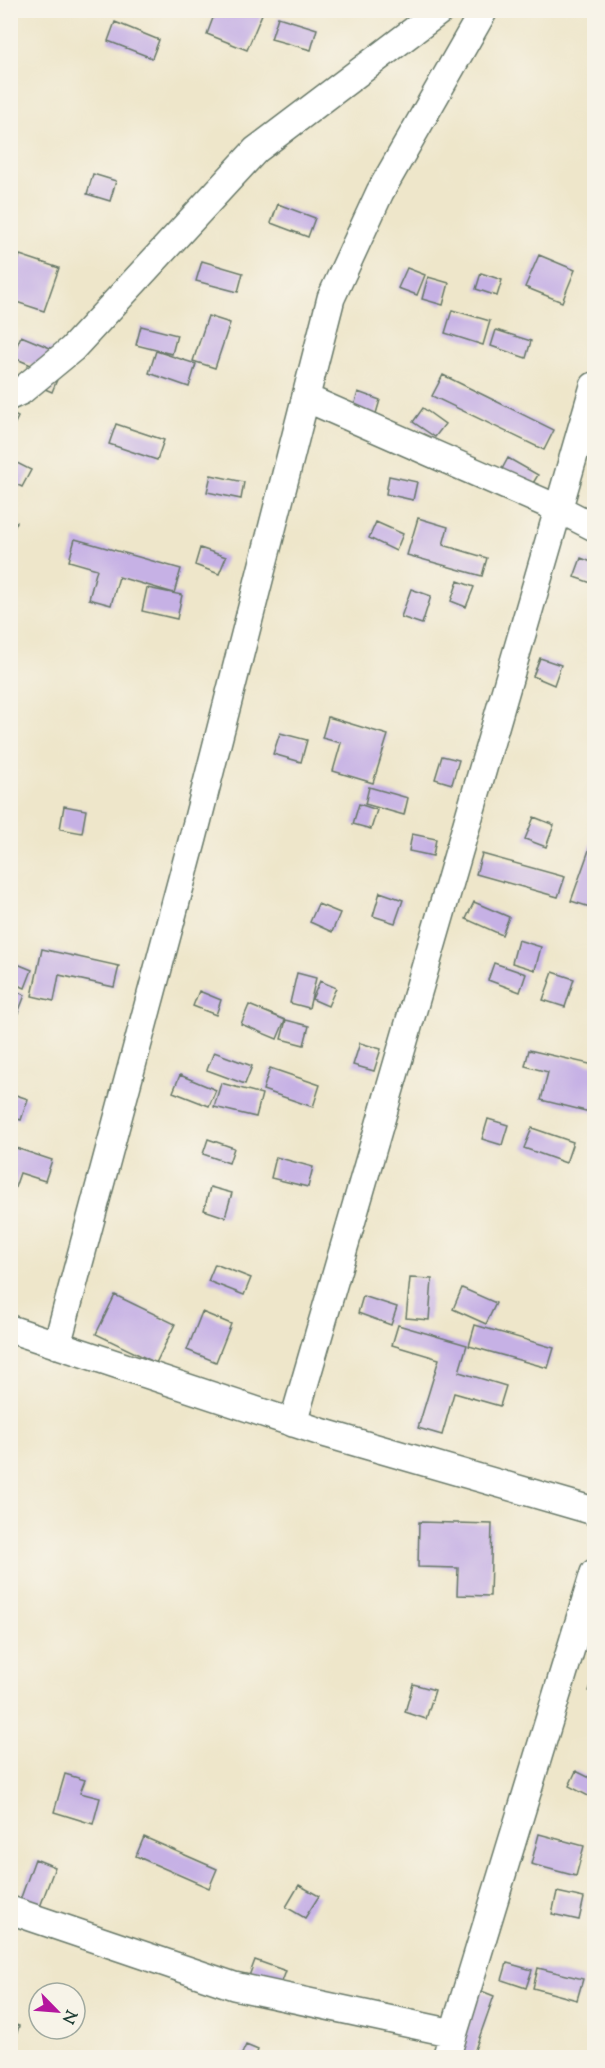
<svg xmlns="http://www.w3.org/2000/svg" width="605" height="2068" viewBox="0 0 605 2068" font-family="'Sorts Mill Goudy',serif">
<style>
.building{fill:#c6b1e5}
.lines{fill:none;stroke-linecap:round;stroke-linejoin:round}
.street-casing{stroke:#677868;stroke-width:30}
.street{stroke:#fff;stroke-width:27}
</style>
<rect width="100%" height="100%" fill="#f7f3e8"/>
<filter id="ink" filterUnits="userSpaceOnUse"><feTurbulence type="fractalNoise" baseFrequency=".0167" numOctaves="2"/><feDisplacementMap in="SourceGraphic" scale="12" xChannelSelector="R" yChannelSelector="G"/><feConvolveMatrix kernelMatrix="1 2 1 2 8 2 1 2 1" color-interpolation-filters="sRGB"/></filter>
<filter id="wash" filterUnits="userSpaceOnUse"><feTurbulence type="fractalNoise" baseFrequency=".008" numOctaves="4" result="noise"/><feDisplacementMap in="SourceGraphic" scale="24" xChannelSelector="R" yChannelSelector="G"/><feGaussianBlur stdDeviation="1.35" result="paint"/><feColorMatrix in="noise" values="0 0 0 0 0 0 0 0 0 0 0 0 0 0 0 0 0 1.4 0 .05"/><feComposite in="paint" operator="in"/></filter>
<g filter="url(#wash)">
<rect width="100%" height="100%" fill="#eee6ca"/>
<g id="blocks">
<path class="building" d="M 216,10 L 254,10 L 262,14 L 247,50 L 207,34 Z
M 278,17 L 317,29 L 311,50 L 271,39 Z
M 115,22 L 159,40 L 152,58 L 108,41 Z
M 93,174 L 116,181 L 110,201 L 87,194 Z
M 278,204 L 315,218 L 308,237 L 271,223 Z
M 20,255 L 59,268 L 44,311 L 10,300 L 10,284 Z
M 539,255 L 575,270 L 562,302 L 525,287 Z
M 202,261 L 243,273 L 238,292 L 196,281 Z
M 407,268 L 425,275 L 417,295 L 398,288 Z
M 481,273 L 502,280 L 497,296 L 476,289 Z
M 428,277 L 449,283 L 443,305 L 422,299 Z
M 452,310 L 490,321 L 483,345 L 445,333 Z
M 208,316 L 230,323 L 215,368 L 193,361 Z
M 141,326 L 177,335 L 172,354 L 136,345 Z
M 496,330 L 531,341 L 526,358 L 491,346 Z
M 21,336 L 67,355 L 52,392 L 31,383 L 38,368 L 12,357 Z
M 156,351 L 196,364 L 189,387 L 149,373 Z
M 443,375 L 554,430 L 544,450 L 432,396 Z
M 358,392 L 380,400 L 375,417 L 353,410 Z
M 423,408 L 445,424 L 435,437 L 413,422 Z
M 10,413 L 18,417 L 10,433 Z
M 116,424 L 164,440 L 157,460 L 109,444 Z
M 508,458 L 538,475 L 524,498 L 495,482 Z
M 11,460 L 31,470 L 22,487 L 10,481 Z
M 211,475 L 244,482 L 241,499 L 207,492 Z
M 389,476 L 417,482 L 413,500 L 386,494 Z
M 418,518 L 448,527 L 443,545 L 487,558 L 482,576 L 407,555 Z
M 10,520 L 17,522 L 10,536 Z
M 376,522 L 403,534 L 396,551 L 369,538 Z
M 75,539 L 181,569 L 174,593 L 119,577 L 111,605 L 89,599 L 97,569 L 69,561 Z
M 200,548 L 226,557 L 219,574 L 195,565 Z
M 581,558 L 594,563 L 594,584 L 574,577 Z
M 458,581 L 474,587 L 466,607 L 451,601 Z
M 147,588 L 182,595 L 177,619 L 142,611 Z
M 411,589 L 431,596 L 422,624 L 401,617 Z
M 540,658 L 561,665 L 554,685 L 533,676 Z
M 328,717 L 388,735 L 373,783 L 333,771 L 341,743 L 322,738 Z
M 280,733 L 307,740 L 301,762 L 273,754 Z
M 442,756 L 459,760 L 452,784 L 435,779 Z
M 369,787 L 408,798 L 404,815 L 365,804 Z
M 359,804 L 377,810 L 371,829 L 353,824 Z
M 64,806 L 86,810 L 82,833 L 60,829 Z
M 534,817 L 554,825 L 546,847 L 525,839 Z
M 412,834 L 436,839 L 433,856 L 409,851 Z
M 594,836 L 594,903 L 593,908 L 571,901 Z
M 482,854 L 565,877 L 558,897 L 476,874 Z
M 380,892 L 403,900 L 395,923 L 373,916 Z
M 474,902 L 509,917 L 502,935 L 466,919 Z
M 318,904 L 340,913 L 332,932 L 310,922 Z
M 518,940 L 541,947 L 535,970 L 512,963 Z
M 42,949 L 119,966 L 114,987 L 59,975 L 54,1001 L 32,996 Z
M 10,961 L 32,970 L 25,988 L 10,982 Z
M 494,963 L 526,974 L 520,992 L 488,980 Z
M 553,972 L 574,979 L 565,1007 L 543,1000 Z
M 297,973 L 316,978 L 309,1008 L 290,1003 Z
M 320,981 L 336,988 L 328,1006 L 312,999 Z
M 10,989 L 25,995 L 18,1013 L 10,1010 Z
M 199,991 L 221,1000 L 216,1015 L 193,1006 Z
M 249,1005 L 285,1020 L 277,1039 L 241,1024 Z
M 286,1020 L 309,1026 L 304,1045 L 281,1039 Z
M 360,1043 L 381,1049 L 374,1071 L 353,1065 Z
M 529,1050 L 594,1065 L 594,1113 L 541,1100 L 548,1072 L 525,1066 Z
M 214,1052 L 252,1066 L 245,1084 L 207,1070 Z
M 270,1068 L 320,1085 L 313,1107 L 263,1090 Z
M 180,1075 L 216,1090 L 209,1106 L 173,1092 Z
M 221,1083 L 262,1094 L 256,1117 L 214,1107 Z
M 10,1093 L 28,1099 L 21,1120 L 10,1117 Z
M 488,1119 L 508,1125 L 502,1145 L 482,1139 Z
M 532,1128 L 573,1142 L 566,1163 L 524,1148 Z
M 208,1139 L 234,1148 L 229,1163 L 203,1154 Z
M 10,1146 L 52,1160 L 45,1181 L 20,1173 L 11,1199 Z
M 276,1157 L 313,1167 L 308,1187 L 271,1178 Z
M 210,1187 L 232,1193 L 225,1217 L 204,1210 Z
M 215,1264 L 251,1278 L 244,1295 L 208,1281 Z
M 410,1278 L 432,1279 L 429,1320 L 406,1318 Z
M 462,1288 L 496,1303 L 486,1324 L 453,1309 Z
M 115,1295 L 175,1324 L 156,1363 L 96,1334 Z
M 363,1296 L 397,1307 L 391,1325 L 358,1313 Z
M 202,1312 L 231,1324 L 216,1362 L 187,1350 Z
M 398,1325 L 467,1345 L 459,1372 L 506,1386 L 500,1406 L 454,1393 L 442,1435 L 418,1428 L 439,1359 L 392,1345 Z
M 475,1325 L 554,1348 L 548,1368 L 469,1346 Z
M 419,1522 L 492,1524 L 490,1596 L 457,1595 L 458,1568 L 418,1567 Z
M 594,1677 L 594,1693 L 589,1691 Z
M 413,1684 L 435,1690 L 426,1719 L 405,1712 Z
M 576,1771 L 594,1780 L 594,1799 L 569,1786 Z
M 65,1774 L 85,1780 L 80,1793 L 100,1798 L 93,1824 L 54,1812 Z
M 539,1834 L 584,1846 L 576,1876 L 531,1864 Z
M 144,1837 L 217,1869 L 209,1888 L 136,1856 Z
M 35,1859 L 55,1867 L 32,1928 L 12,1922 Z
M 299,1885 L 319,1896 L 305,1918 L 286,1907 Z
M 557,1892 L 584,1898 L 579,1920 L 552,1914 Z
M 255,1960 L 286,1971 L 273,2006 L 242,1995 Z
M 507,1963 L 532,1970 L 526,1988 L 502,1980 Z
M 538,1968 L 583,1979 L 577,2000 L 533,1988 Z
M 479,1990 L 494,1996 L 472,2058 L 456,2058 Z
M 10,2023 L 19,2026 L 11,2053 L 10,2053 Z
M 246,2045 L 258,2050 L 255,2058 L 240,2058 Z
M 220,2052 L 231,2058 L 217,2058 Z"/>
</g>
</g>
<g filter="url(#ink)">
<use href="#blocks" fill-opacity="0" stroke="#677868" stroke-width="1.5"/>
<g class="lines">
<defs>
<path id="street" d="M 10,396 L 21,391 L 72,349 L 256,150 L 441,10
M 306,398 L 559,509 L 594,527
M 10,1329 L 324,1433 L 594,1511
M 57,1345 L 193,838 L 331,298 L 380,192 L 484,10
M 293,1423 L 594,386
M 10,1910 L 234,1986 L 453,2033
M 446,2058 L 594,1573"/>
</defs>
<use href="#street" class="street-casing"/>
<use href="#street" class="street"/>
</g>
</g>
<rect width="605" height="2068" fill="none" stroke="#f7f3e8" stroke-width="36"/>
<g transform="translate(57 2011) rotate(115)"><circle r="28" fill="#f7f3e8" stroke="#a1aaa0" stroke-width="1.5"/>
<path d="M0-4.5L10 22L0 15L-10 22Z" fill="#b5179e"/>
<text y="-9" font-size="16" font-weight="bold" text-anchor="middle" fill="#1f3d34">N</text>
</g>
</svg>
